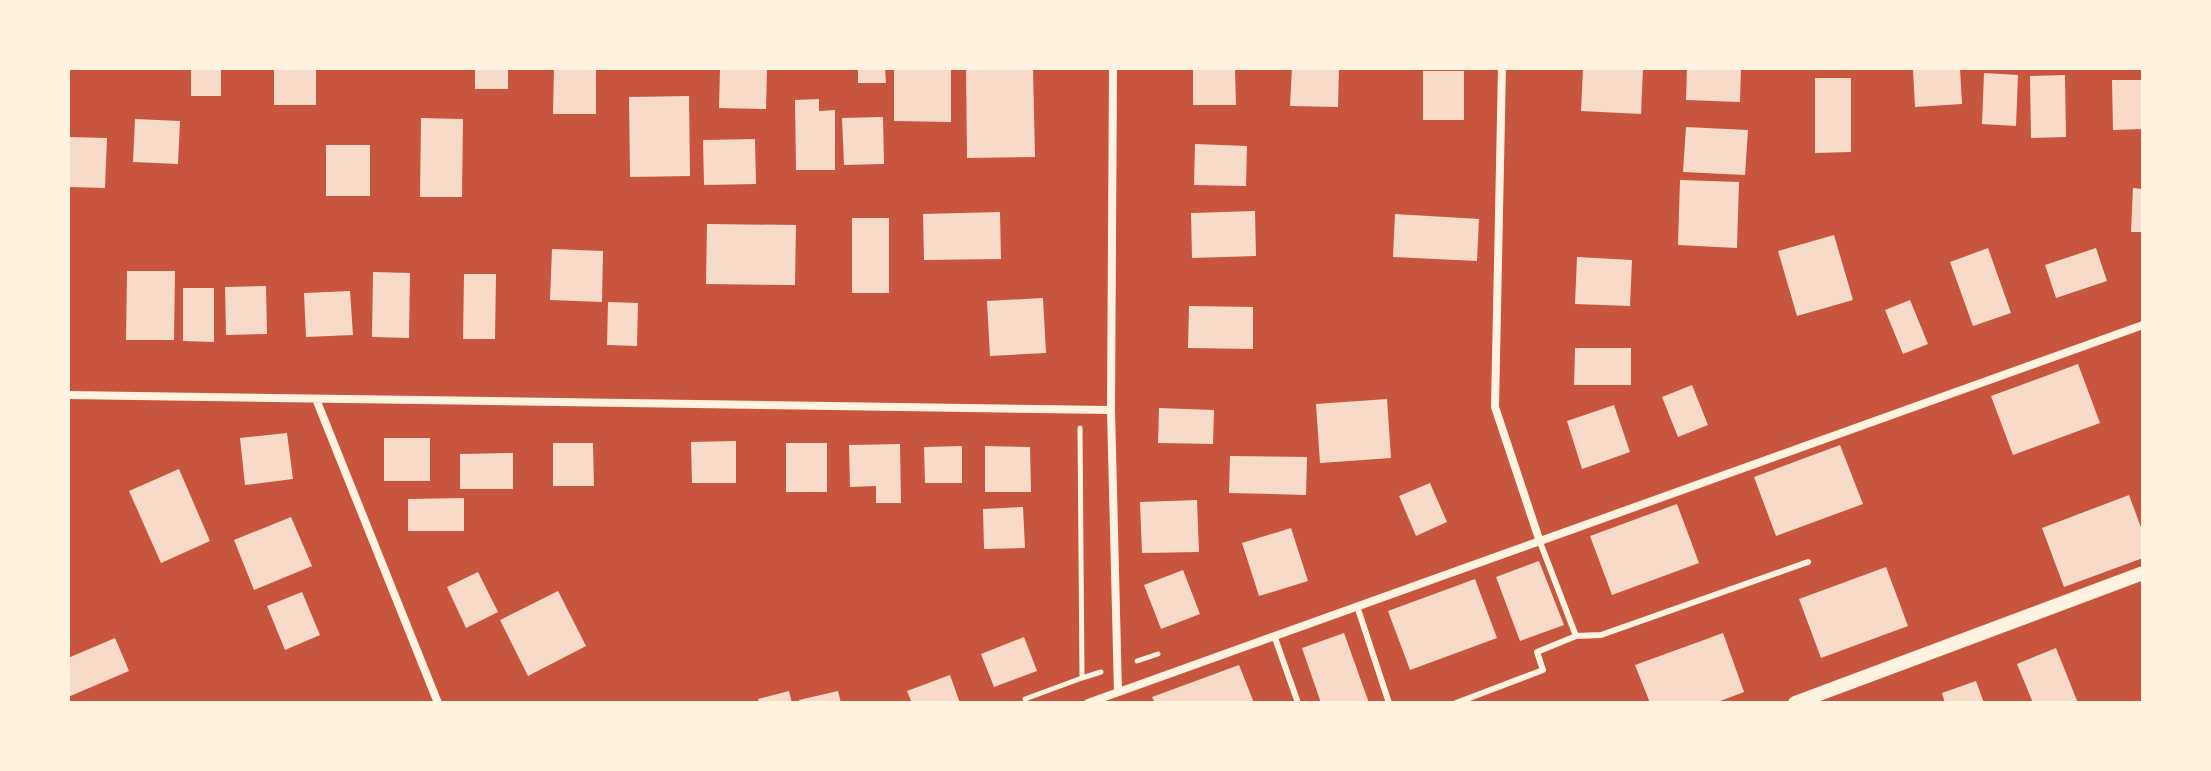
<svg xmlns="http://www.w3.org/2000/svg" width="2211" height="771" viewBox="0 0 2211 771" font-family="'Source Serif 4',serif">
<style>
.building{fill:#f7dbc8}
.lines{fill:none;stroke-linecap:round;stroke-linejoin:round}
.path{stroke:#fff3e0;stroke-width:5}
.service{stroke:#fff3e0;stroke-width:6}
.minor{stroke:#fff3e0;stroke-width:8}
.tertiary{stroke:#fff3e0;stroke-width:14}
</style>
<rect width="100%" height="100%" fill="#c8553d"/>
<path class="building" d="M 191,68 L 221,68 L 221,96 L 191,96 Z
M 274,68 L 316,68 L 316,105 L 274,105 Z
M 475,68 L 508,68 L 508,89 L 475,89 Z
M 554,68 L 596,68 L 596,114 L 553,114 Z
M 720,68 L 767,68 L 766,109 L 719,108 Z
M 858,68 L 885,68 L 886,83 L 858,83 Z
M 894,68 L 951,68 L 951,122 L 894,121 Z
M 966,68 L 1033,68 L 1035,157 L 967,158 Z
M 1193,68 L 1235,68 L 1236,105 L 1193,105 Z
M 1292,68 L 1339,68 L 1338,107 L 1290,106 Z
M 1583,68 L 1643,69 L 1641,114 L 1581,111 Z
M 1687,68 L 1741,68 L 1740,102 L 1686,100 Z
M 1960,68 L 1962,104 L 1915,107 L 1913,70 Z
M 1423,71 L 1464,71 L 1464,120 L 1423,120 Z
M 1984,73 L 2018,75 L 2016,126 L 1982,124 Z
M 2065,75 L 2066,137 L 2031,138 L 2030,76 Z
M 1815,78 L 1851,78 L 1851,152 L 1815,153 Z
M 2112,80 L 2143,80 L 2143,129 L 2113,130 Z
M 689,96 L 690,176 L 630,177 L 629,97 Z
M 819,99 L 819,111 L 835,110 L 835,170 L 796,170 L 795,100 Z
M 883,117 L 884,164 L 844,165 L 842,118 Z
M 421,118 L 463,119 L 462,197 L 420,197 Z
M 135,119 L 180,121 L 178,164 L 133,162 Z
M 1686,127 L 1748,130 L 1745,175 L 1683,172 Z
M 68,137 L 107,138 L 105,188 L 68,187 Z
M 755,139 L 756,184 L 704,185 L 703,140 Z
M 1195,144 L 1247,146 L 1246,186 L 1194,185 Z
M 326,145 L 370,145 L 370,196 L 326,196 Z
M 1680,180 L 1739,182 L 1737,248 L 1678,245 Z
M 2133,188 L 2143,189 L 2143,232 L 2131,232 Z
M 1255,211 L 1256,256 L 1192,258 L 1191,213 Z
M 1000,212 L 1001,259 L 924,260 L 923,214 Z
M 1395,214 L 1479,219 L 1477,261 L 1393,257 Z
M 852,218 L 889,218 L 889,293 L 852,293 Z
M 707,224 L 796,225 L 795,285 L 706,284 Z
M 1834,235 L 1853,300 L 1797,316 L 1778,251 Z
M 1988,248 L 2011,313 L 1973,326 L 1950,262 Z
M 2096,248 L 2107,281 L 2056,298 L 2045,265 Z
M 552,249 L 603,251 L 602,302 L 550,300 Z
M 1577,257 L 1632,260 L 1630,306 L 1575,304 Z
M 127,271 L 175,271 L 174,340 L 126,340 Z
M 373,272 L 410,273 L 409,338 L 372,337 Z
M 464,274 L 496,274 L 495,339 L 463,339 Z
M 266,286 L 267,334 L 226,335 L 225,287 Z
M 183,288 L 214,288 L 214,342 L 183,341 Z
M 350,291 L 353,335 L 306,337 L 304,293 Z
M 1043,298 L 1046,353 L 990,356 L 987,301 Z
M 1910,300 L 1928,344 L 1903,354 L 1885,310 Z
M 608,302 L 638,303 L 637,346 L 607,345 Z
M 1189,306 L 1253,307 L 1253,349 L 1188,348 Z
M 1575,348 L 1631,348 L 1631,385 L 1574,385 Z
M 2078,364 L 2100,423 L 2013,455 L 1991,396 Z
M 1692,385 L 1708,425 L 1678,437 L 1662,397 Z
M 1387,399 L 1391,458 L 1320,463 L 1316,404 Z
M 1614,405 L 1630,452 L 1582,469 L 1567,421 Z
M 1159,408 L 1214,410 L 1213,444 L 1158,443 Z
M 287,433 L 293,479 L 245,485 L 240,438 Z
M 384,438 L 430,438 L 430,481 L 384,481 Z
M 736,441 L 736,483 L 692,483 L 691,442 Z
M 553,443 L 593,443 L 594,486 L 553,486 Z
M 786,443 L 827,443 L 827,492 L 786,492 Z
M 900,444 L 901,503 L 876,503 L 876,486 L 850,487 L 849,445 Z
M 1840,445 L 1863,504 L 1776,536 L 1754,477 Z
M 962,446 L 962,483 L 925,483 L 924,447 Z
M 985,446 L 1030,447 L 1031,492 L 985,492 Z
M 513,453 L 513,489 L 460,489 L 460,454 Z
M 1230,456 L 1307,457 L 1306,495 L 1229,493 Z
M 179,469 L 210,541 L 161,563 L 129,491 Z
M 1430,483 L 1447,522 L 1416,536 L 1399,496 Z
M 2129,495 L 2143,533 L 2143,558 L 2064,587 L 2042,528 Z
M 464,498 L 464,531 L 408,531 L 408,499 Z
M 1197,500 L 1199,552 L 1142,553 L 1140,502 Z
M 1677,504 L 1699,563 L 1612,595 L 1590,536 Z
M 1023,507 L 1025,548 L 984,549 L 983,509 Z
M 291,517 L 312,566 L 254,590 L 234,540 Z
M 1291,528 L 1308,581 L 1259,596 L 1242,543 Z
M 1539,561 L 1564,625 L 1520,641 L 1496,577 Z
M 1886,567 L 1908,626 L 1821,658 L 1799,599 Z
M 1183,570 L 1200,614 L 1161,629 L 1144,585 Z
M 478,572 L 498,612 L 466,628 L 447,587 Z
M 1475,579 L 1497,638 L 1410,670 L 1388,611 Z
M 558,591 L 586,646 L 528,676 L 500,620 Z
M 302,592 L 320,635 L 285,650 L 267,606 Z
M 1344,633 L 1369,703 L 1321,703 L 1302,648 Z
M 1723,633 L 1744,692 L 1715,703 L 1650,703 L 1635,665 Z
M 1024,637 L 1037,671 L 994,687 L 981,654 Z
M 115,638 L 129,671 L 68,697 L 68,658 Z
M 2056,648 L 2078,703 L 2033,703 L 2017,664 Z
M 1239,665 L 1254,703 L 1155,703 L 1152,697 Z
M 950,675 L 960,703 L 912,703 L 907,691 Z
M 1976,681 L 1984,703 L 1945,703 L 1942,693 Z
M 789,691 L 792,703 L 759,703 L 758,699 Z
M 838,691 L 841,703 L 800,703 L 799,700 Z"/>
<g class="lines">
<path class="path" d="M 1137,661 L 1158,654
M 1082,678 L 1101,672
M 1026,703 L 1025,699 L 1082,678 L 1080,428"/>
<path class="service" d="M 1540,542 L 1576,636 L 1601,635 L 1808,562
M 1358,609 L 1389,703
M 1275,638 L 1298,703
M 1456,703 L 1543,670 L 1537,652 L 1576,636"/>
<path class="minor" d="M 1113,68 L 1111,410 L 1118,692
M 1502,68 L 1495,407 L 1540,542
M 68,395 L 1111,410
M 316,399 L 438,703
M 1088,703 L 2143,325"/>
<path class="tertiary" d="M 1795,703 L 2143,573"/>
</g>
<rect width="2211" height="771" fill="none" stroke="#fff3e0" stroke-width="140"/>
</svg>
